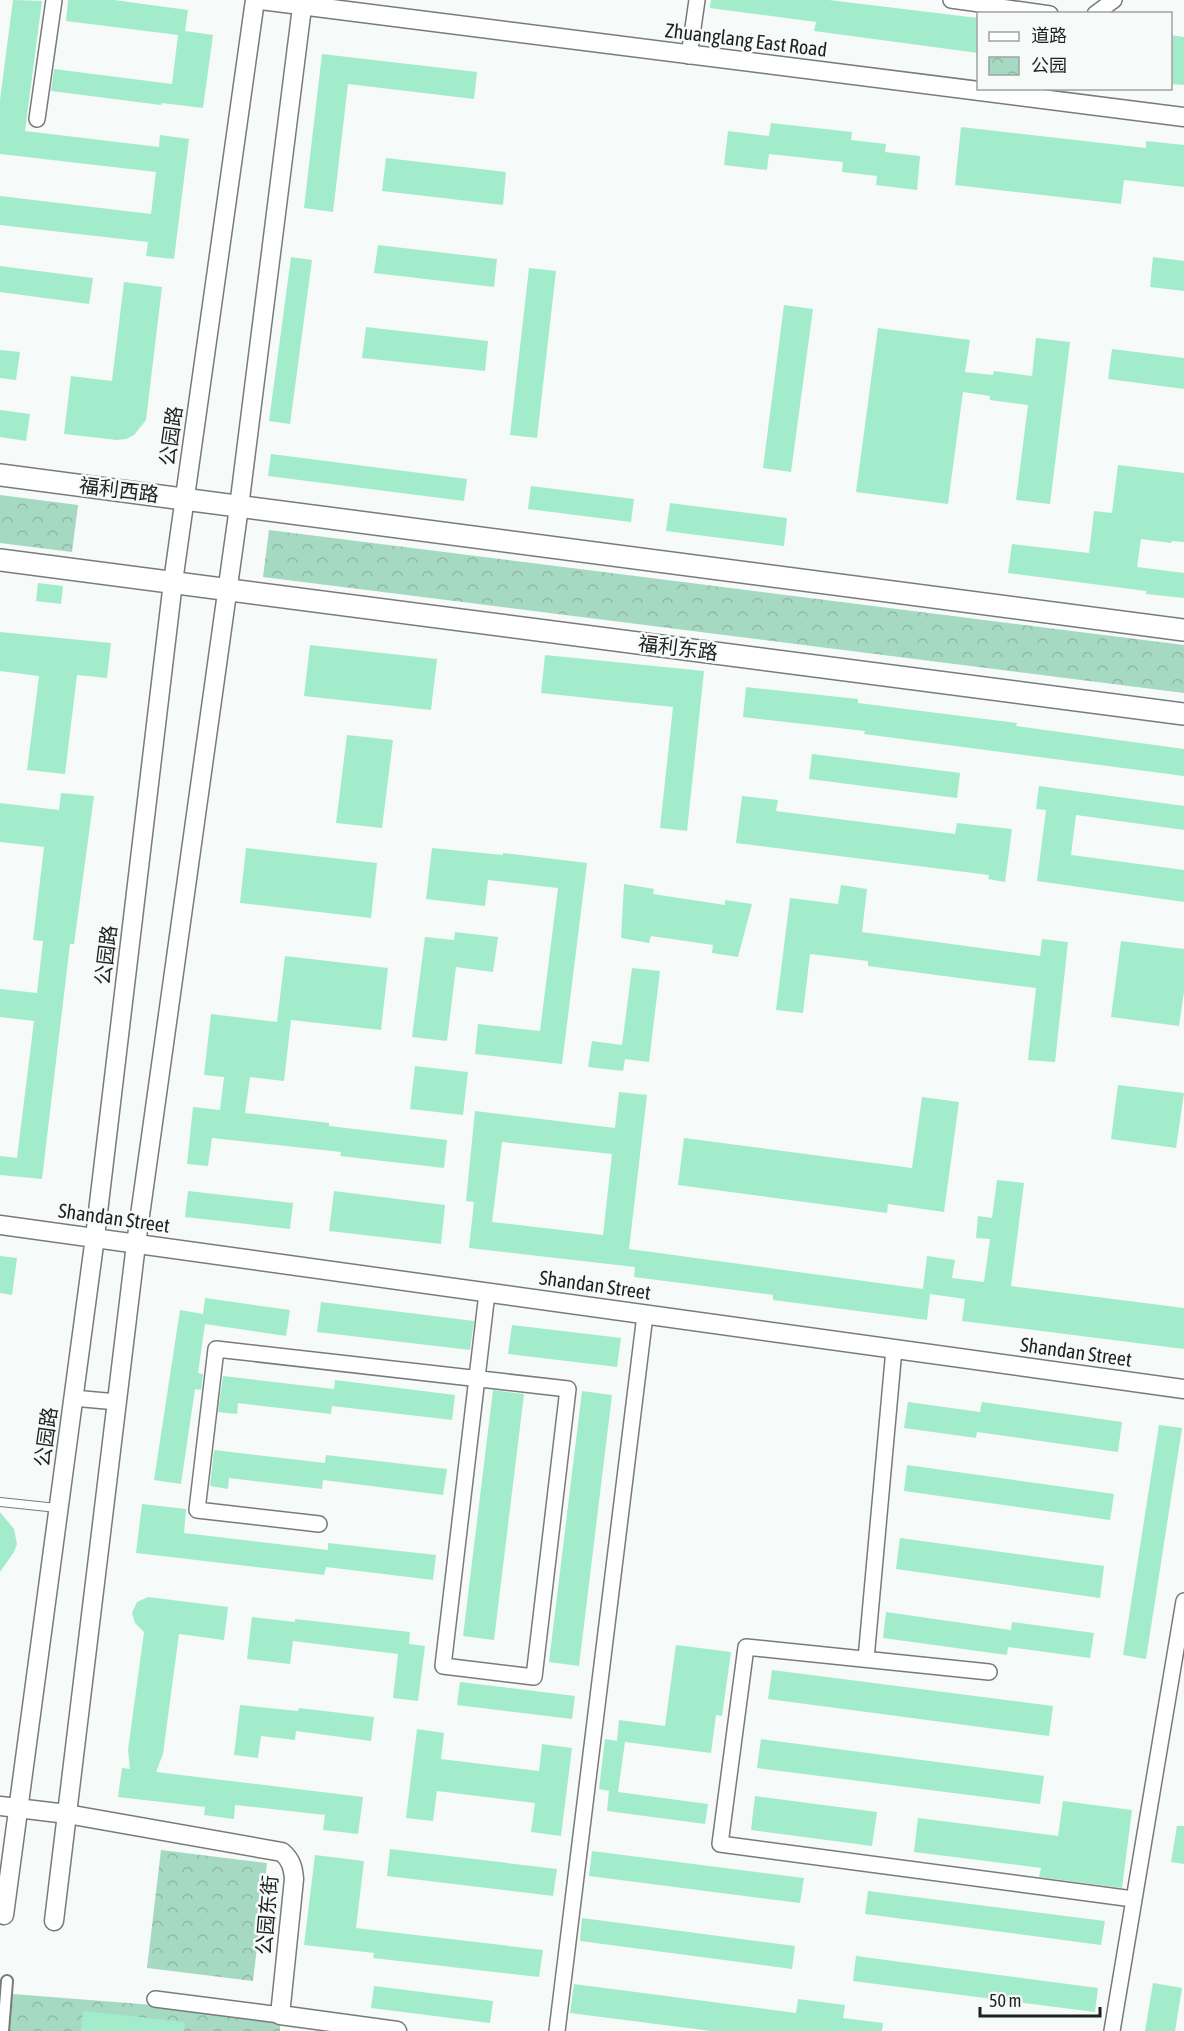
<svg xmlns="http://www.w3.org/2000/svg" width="1184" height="2031" viewBox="0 0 1184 2031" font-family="'Asap Condensed','Noto Sans SC',sans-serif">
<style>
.park{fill:url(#park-crowns)}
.building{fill:#a3eccb;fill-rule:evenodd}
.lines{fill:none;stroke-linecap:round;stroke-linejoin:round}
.service-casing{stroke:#787b79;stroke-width:10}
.pedestrian-casing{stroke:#787b79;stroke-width:14}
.minor-casing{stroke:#787b79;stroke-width:18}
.tertiary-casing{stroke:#787b79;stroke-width:21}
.secondary-casing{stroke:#787b79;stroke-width:24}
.service{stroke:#fff;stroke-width:8}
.pedestrian{stroke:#fff;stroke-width:10}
.minor{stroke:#fff;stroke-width:15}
.tertiary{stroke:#fff;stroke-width:18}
.secondary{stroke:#fff;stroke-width:21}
.labels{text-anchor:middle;stroke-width:5;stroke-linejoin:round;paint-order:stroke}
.street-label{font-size:20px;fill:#1f2020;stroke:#f6faf8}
</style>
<defs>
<pattern id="park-crowns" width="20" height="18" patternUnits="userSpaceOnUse" patternTransform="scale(1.5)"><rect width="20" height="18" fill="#a6d9c2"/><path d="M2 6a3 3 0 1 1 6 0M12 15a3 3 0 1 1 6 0" fill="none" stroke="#8ebaa6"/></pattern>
</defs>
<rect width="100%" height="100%" fill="#f6faf8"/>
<path class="park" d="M 0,495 L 78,505 L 72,552 L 0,543 Z
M 269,530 L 1184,645 L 1184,693 L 263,577 Z
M 161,1850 L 267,1863 L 253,1981 L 147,1968 Z
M 0,1993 L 280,2015 L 280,2031 L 0,2031 Z"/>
<path class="building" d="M 13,0 L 42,1 L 25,131 L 159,147 L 160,135 L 189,139 L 174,259 L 146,256 L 148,242 L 0,225 L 0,196 L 151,214 L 156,172 L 0,154 L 0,100 Z
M 68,0 L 114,0 L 188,10 L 185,31 L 213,35 L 203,108 L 162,103 L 161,105 L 51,91 L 54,69 L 172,84 L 178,35 L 66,21 Z
M 711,0 L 829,0 L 978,18 L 978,53 L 814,31 L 816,22 L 710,8 Z
M 1170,35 L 1184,37 L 1184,85 L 1170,84 Z
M 322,54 L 477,72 L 474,99 L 348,84 L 333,212 L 304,208 Z
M 771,123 L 852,132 L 851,140 L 886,144 L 885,152 L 920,156 L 917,190 L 876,185 L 877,176 L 842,172 L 843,162 L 769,154 L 767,170 L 724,165 L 728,131 L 769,136 Z
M 961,127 L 1146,148 L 1146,141 L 1184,145 L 1184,187 L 1124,180 L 1121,204 L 955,185 Z
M 386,158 L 506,172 L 503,205 L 382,191 Z
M 378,245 L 497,259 L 494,287 L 374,273 Z
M 291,257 L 312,260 L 290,424 L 269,421 Z
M 1153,257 L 1184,261 L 1184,291 L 1150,287 Z
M 0,266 L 93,278 L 89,304 L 0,292 Z
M 529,268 L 556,271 L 537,438 L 510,435 Z
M 124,282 L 162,287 L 146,420 L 134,435 L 126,439 L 117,440 L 64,434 L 71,376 L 112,381 Z
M 784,305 L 813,309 L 791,472 L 763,468 Z
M 366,327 L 488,341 L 485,371 L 362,358 Z
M 878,328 L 970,340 L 965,372 L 993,375 L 994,371 L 1032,376 L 1036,338 L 1070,342 L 1050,504 L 1016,500 L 1028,405 L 990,400 L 990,396 L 963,392 L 948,504 L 856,492 Z
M 1112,349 L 1184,358 L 1184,389 L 1108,379 Z
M 0,350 L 20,352 L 16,380 L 0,378 Z
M 0,410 L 30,414 L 26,441 L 0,437 Z
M 271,454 L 467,479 L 464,501 L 268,476 Z
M 1118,465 L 1184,473 L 1184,542 L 1172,541 L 1171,543 L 1141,539 L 1137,567 L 1184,573 L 1184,598 L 1146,594 L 1146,591 L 1008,573 L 1012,544 L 1089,553 L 1094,511 L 1112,513 Z
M 531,486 L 634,499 L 631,522 L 528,509 Z
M 670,503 L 787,518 L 784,546 L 666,531 Z
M 38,583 L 63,586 L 61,604 L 36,601 Z
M 0,632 L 111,643 L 107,678 L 77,675 L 65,774 L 27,770 L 39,676 L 0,671 Z
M 310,645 L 437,659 L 431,710 L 304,696 Z
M 545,655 L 704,671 L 687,831 L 660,828 L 673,707 L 541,693 Z
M 746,687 L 858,699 L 858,703 L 1017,723 L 1016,726 L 1184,749 L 1184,776 L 864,734 L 865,731 L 743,717 Z
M 347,735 L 393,740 L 382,828 L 336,823 Z
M 812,754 L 960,773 L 957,798 L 809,779 Z
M 1039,786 L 1184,806 L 1184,830 L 1076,815 L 1071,855 L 1184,870 L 1184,902 L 1037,881 L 1046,810 L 1036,809 Z
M 61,793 L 94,796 L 74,944 L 70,944 L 42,1179 L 0,1175 L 0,1156 L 17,1158 L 34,1021 L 0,1017 L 0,989 L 37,993 L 43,941 L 33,940 L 44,847 L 0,842 L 0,803 L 59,810 Z
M 742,796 L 778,800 L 776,811 L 955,834 L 957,823 L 1012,829 L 1005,882 L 988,879 L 989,875 L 736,843 Z
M 246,848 L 377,863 L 371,918 L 240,903 Z
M 432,848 L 503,855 L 503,853 L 587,863 L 562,1064 L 475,1054 L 478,1024 L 540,1031 L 558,888 L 488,880 L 485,906 L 426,899 Z
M 624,884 L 654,889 L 653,894 L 725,905 L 725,900 L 752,904 L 738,957 L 712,953 L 713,945 L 651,936 L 649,943 L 621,938 Z
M 841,885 L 867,889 L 862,932 L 1040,956 L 1042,939 L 1068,942 L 1055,1062 L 1028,1060 L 1036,988 L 868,966 L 868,961 L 810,954 L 803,1013 L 776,1010 L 790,898 L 838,904 Z
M 455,932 L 498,937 L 493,972 L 456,967 L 447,1041 L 412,1037 L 425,937 L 454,940 Z
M 1121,941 L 1184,949 L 1184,992 L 1179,1026 L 1111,1017 Z
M 285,956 L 388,968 L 381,1030 L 291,1020 L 284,1081 L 250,1077 L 245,1113 L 329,1123 L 329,1126 L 447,1140 L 444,1168 L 340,1156 L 341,1152 L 212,1138 L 208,1166 L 187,1164 L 193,1107 L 220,1110 L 224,1077 L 204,1075 L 211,1014 L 277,1022 Z
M 632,968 L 660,971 L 649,1062 L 625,1059 L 623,1071 L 588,1067 L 592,1041 L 622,1045 Z
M 415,1066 L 468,1072 L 463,1115 L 410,1109 Z
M 1118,1085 L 1184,1093 L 1176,1148 L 1111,1139 Z
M 619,1092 L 647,1095 L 629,1249 L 923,1289 L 927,1256 L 955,1260 L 952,1278 L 984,1282 L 990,1239 L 976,1238 L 978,1216 L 992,1218 L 997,1180 L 1024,1183 L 1011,1286 L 1184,1308 L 1184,1349 L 962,1321 L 965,1299 L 930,1294 L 927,1320 L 773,1300 L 773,1295 L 634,1277 L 635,1267 L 469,1248 L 474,1202 L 466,1201 L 475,1111 L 615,1128 ZM 502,1142 L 612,1154 L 603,1235 L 492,1222 Z
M 922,1097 L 959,1102 L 944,1212 L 888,1204 L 887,1213 L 678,1185 L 684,1138 L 912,1168 Z
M 188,1191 L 293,1203 L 290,1229 L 185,1217 Z
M 334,1191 L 445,1205 L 441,1244 L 329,1231 Z
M 0,1256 L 17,1258 L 12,1295 L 0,1293 Z
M 205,1298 L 290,1310 L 286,1336 L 205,1324 L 198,1373 L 203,1374 L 201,1390 L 195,1389 L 181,1484 L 154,1480 L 180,1310 L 203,1314 Z
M 321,1302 L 474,1321 L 470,1350 L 317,1332 Z
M 512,1325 L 621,1338 L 617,1367 L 508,1354 Z
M 223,1376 L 334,1389 L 335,1380 L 455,1395 L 452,1420 L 332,1406 L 331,1414 L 238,1403 L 237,1414 L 218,1412 Z
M 493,1390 L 524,1394 L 494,1640 L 463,1636 Z
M 582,1391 L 612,1395 L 579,1666 L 549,1662 Z
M 908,1402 L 980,1412 L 982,1402 L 1122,1422 L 1118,1452 L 977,1432 L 976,1438 L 904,1428 Z
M 1159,1425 L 1182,1428 L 1146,1659 L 1123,1655 Z
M 214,1450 L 325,1463 L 326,1455 L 447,1469 L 443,1495 L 323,1480 L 322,1489 L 229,1478 L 228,1489 L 210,1486 Z
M 907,1465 L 1114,1494 L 1110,1520 L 904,1491 Z
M 142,1504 L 186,1509 L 184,1533 L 328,1550 L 328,1543 L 436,1555 L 433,1580 L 326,1567 L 324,1575 L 136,1553 Z
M 0,1512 L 14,1529 L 17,1544 L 14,1552 L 0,1572 Z
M 900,1538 L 1104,1566 L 1100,1598 L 896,1569 Z
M 148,1597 L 228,1607 L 224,1640 L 179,1634 L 163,1754 L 156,1772 L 363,1797 L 358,1834 L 323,1830 L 325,1815 L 235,1805 L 234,1819 L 204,1815 L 205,1807 L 118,1797 L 122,1768 L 130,1769 L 128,1750 L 144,1632 L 135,1623 L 132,1613 L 137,1602 Z
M 886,1612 L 1011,1630 L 1012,1622 L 1094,1633 L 1090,1658 L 1008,1647 L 1007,1655 L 883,1638 Z
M 252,1617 L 295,1622 L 295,1619 L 410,1632 L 409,1644 L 425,1646 L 418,1701 L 393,1698 L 398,1654 L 293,1641 L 290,1664 L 247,1659 Z
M 676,1645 L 731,1652 L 722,1716 L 716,1715 L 711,1753 L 625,1742 L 618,1792 L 708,1804 L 705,1824 L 607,1811 L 609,1791 L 599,1789 L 605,1739 L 617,1741 L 619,1720 L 665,1726 Z
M 772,1670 L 1053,1706 L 1049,1736 L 768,1699 Z
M 460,1682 L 575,1696 L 572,1719 L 457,1705 Z
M 240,1705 L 298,1711 L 299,1708 L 374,1717 L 371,1741 L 296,1731 L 295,1740 L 261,1736 L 258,1758 L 234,1755 Z
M 417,1729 L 444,1733 L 441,1759 L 539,1771 L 542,1744 L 572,1748 L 561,1836 L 531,1832 L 535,1803 L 437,1791 L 433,1821 L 406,1818 Z
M 761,1739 L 1044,1776 L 1040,1804 L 757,1768 Z
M 755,1796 L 877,1812 L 872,1846 L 751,1830 Z
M 1063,1801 L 1132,1810 L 1122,1888 L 1039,1877 L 1041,1868 L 914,1852 L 918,1818 L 1058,1836 Z
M 1177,1826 L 1184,1826 L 1184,1864 L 1171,1862 Z
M 390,1849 L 557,1869 L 553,1896 L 387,1876 Z
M 592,1851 L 804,1878 L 800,1903 L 589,1876 Z
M 315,1855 L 364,1861 L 356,1928 L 543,1950 L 539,1977 L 373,1958 L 374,1953 L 304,1945 Z
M 868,1891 L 1105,1921 L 1101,1945 L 865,1914 Z
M 582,1918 L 795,1946 L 792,1969 L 580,1941 Z
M 856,1956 L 1098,1988 L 1095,2012 L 853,1981 Z
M 1153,1983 L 1182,1988 L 1175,2031 L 1145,2031 Z
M 574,1984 L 796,2013 L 798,1999 L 845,2005 L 843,2018 L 883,2023 L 882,2031 L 711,2031 L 570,2013 Z
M 374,1986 L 493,2001 L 490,2023 L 371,2008 Z
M 83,2011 L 185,2022 L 184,2031 L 81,2031 Z"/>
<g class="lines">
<defs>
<path id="service" d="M 0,1502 L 57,1508"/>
<path id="pedestrian" d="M 3,2031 L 7,1981"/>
<path id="minor" d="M 951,0 L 1050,14
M 1095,14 L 1114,0
M 689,56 L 697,0
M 37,119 L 54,0
M 73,1398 L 117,1402
M 319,1524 L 197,1510 L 216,1349 L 568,1389 L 534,1677 L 443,1666 L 487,1293
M 866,1659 L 894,1349
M 989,1672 L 746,1647 L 720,1844 L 1133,1899
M 155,1999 L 280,2015
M 557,2031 L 645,1315
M 1112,2031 L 1184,1601"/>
<path id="tertiary" d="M 261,0 L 1184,117
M 0,1225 L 1184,1389
M 0,1806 L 67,1814 L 282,1852 C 291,1860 293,1867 294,1879 L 280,2015 L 397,2031
M 4,1915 L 95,1237 L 173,582 L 255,0
M 54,1921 L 136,1244 L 239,507 L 302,7"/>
<path id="secondary" d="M 0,475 L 1184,630
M 0,560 L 1184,714"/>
</defs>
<use href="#service" class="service-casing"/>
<use href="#pedestrian" class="pedestrian-casing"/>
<use href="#minor" class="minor-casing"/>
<use href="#tertiary" class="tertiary-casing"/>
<use href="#secondary" class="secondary-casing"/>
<use href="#service" class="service"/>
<use href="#pedestrian" class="pedestrian"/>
<use href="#minor" class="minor"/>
<use href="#tertiary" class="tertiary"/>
<use href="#secondary" class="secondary"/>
</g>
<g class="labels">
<g class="street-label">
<text transform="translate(746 40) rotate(7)" y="7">Zhuanglang East Road</text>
<text transform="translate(171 436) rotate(-82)" y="7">公园路</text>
<text transform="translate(119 490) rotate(7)" y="7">福利西路</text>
<text transform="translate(678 648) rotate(7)" y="7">福利东路</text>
<text transform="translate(106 955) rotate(-83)" y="7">公园路</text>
<text transform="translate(114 1218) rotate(8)" y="7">Shandan Street</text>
<text transform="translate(595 1285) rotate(8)" y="7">Shandan Street</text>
<text transform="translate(1076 1352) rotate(8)" y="7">Shandan Street</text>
<text transform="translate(46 1437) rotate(-82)" y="7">公园路</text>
<text transform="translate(267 1915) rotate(-85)" y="7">公园东街</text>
</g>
</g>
<rect x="977" y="12" width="195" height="78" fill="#f6faf8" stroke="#a0a3a2" stroke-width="1.5"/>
<rect x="989" y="32" width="30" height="9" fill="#ffffff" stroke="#a0a3a2" stroke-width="1.5"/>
<text x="1031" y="42" font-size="18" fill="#1f2020">道路</text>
<rect x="989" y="57" width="30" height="18" fill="url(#park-crowns)" stroke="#a0a3a2" stroke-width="1.5"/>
<text x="1031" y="72" font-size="18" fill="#1f2020">公园</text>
<path d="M980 2007v9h120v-9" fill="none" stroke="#1f2020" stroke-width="3"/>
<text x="989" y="2007" font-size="18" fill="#1f2020" stroke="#f6faf8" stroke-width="4.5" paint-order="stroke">50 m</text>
</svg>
